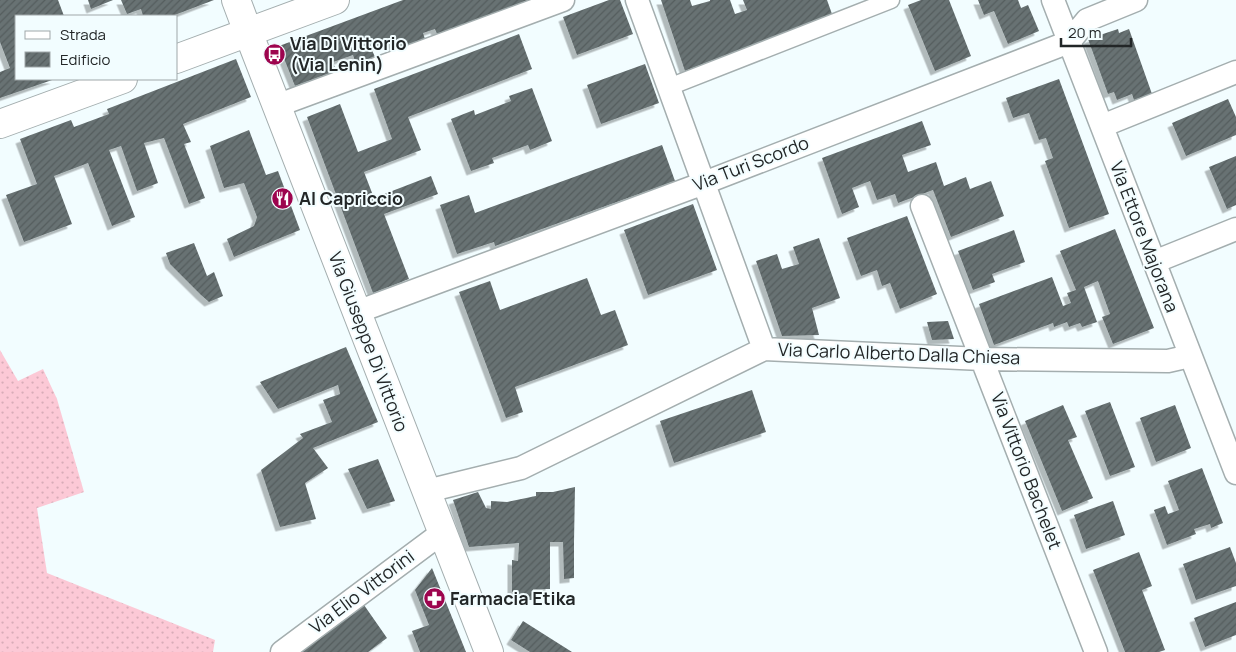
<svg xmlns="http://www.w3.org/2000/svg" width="1236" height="652" viewBox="0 0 1236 652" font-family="Manrope,sans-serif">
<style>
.grass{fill:url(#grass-dots)}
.building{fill:url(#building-hatch);filter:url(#shadow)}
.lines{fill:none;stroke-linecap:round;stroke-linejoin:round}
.pedestrian-casing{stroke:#a4aeaf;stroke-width:19}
.minor-casing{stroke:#a4aeaf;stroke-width:25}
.tertiary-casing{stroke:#a4aeaf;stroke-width:30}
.secondary-casing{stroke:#a4aeaf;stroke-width:30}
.pedestrian{stroke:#fff;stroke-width:16}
.minor{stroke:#fff;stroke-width:22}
.tertiary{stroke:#fff;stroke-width:28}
.secondary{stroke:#fff;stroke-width:28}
.labels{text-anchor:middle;stroke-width:4;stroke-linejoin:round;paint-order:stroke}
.poi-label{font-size:18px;font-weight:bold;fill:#222627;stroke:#f2fdff;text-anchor:start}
.street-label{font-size:18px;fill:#222627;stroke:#f2fdff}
</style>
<defs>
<pattern id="grass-dots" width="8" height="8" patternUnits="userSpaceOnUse" patternTransform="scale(1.25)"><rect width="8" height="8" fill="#fcc9d6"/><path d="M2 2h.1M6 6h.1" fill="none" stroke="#d8acb8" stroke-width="1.8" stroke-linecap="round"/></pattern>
<pattern id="building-hatch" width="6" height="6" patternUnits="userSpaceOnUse" patternTransform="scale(1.25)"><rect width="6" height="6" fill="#687273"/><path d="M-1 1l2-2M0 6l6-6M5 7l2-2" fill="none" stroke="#555d5e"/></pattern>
<filter id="shadow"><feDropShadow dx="-4.5" dy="4.5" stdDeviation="0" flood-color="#0004"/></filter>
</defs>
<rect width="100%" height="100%" fill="#f2fdff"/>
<path class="grass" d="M 0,350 L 18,381 L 43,369 L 57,399 L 84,492 L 37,508 L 47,573 L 215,640 L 213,652 L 0,652 Z"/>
<path class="building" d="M 0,0 L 58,0 L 64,16 L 16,16 L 16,79 L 55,79 L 0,98 L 0,72 L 10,68 L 0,42 Z
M 88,0 L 113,0 L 91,9 Z
M 121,0 L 214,0 L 172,16 L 143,16 L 141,9 L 127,14 Z
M 403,0 L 532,0 L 437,34 L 435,29 L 423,33 L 425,39 L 395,49 L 392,41 L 371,48 L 375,57 L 356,64 L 353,55 L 333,62 L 336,71 L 295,86 L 279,46 Z
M 609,0 L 620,0 L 633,34 L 577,55 L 563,17 Z
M 661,0 L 690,0 L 692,6 L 710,1 L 710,0 L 730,0 L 735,14 L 747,10 L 743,0 L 827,0 L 832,14 L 685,71 Z
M 921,0 L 949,0 L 971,56 L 935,71 L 908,5 Z
M 978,0 L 1018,0 L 1021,8 L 1028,5 L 1039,31 L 1008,44 L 994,11 L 984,15 Z
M 1118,29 L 1119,33 L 1129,29 L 1152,94 L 1134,100 L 1132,94 L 1117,100 L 1114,92 L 1108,94 L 1088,39 Z
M 519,34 L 532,69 L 408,117 L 421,150 L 364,172 L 374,198 L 431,176 L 438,194 L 384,214 L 409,279 L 373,293 L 307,117 L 340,104 L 358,152 L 392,139 L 374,89 Z
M 236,59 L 251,97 L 183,124 L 191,142 L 184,144 L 205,198 L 189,204 L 164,138 L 144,143 L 158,183 L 137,191 L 121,146 L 109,150 L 135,217 L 112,226 L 88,163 L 54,176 L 72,224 L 24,242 L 6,195 L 37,184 L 20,139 L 71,120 L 74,127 L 109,114 L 107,109 Z
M 645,64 L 659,103 L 601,124 L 587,85 Z
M 1059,79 L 1109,214 L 1069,228 L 1045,161 L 1053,158 L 1046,138 L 1039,140 L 1029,113 L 1013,118 L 1006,98 Z
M 532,88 L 552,141 L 530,150 L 528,145 L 492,158 L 494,163 L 471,171 L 451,119 L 474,110 L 475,115 L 511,101 L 509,96 Z
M 1228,99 L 1236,117 L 1236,135 L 1186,156 L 1172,123 Z
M 922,121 L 931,145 L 902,155 L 908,172 L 936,162 L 944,186 L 966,177 L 970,189 L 991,181 L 1004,216 L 951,237 L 933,190 L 898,203 L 895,194 L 877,200 L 870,181 L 852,188 L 859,207 L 842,214 L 822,158 Z
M 249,130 L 266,175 L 278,171 L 300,230 L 234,257 L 227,239 L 254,226 L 257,217 L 244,183 L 224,188 L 210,146 Z
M 662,145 L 675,181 L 495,246 L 494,242 L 457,254 L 440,205 L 469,195 L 475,213 Z
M 1236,156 L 1236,205 L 1227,209 L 1209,167 Z
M 693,204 L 717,270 L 648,295 L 624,230 Z
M 907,216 L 937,294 L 900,309 L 890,283 L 882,286 L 877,270 L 861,276 L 847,238 Z
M 1115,229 L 1154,328 L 1113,344 L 1102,317 L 1110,314 L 1098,281 L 1084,287 L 1097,322 L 1082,327 L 1080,323 L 1069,327 L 1067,322 L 1054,327 L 1053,323 L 994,345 L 979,304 L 1052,277 L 1063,306 L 1071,303 L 1067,293 L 1076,290 L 1060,251 Z
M 1014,230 L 1025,262 L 992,274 L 995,282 L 973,290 L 958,251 Z
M 819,238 L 840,298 L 812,308 L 819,335 L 782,336 L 756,261 L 777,254 L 782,269 L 799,264 L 793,247 Z
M 194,243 L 207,276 L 214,272 L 223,296 L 209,302 L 201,295 L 170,264 L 166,253 Z
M 587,278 L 601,315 L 615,310 L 628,345 L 515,387 L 523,412 L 506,418 L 459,292 L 490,281 L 500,310 Z
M 948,321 L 954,339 L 932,340 L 927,322 Z
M 346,347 L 378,422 L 313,448 L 328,468 L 305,483 L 316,519 L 280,527 L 261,470 L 303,438 L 300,434 L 332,422 L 323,400 L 340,394 L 338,385 L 278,409 L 260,382 Z
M 752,390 L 766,432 L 674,463 L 660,421 Z
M 1110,402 L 1135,467 L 1110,476 L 1085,411 Z
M 1063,405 L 1077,437 L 1068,440 L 1093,498 L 1062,511 L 1025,421 Z
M 1175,405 L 1191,448 L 1156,462 L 1140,418 Z
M 378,459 L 395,501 L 367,509 L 348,469 Z
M 1202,468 L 1223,523 L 1211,528 L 1210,524 L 1194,529 L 1196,534 L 1167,545 L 1154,510 L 1165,506 L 1168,514 L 1179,510 L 1168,481 Z
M 575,487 L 574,542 L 574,578 L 564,579 L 563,542 L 550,542 L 550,589 L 533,589 L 533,600 L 519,600 L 519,592 L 512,592 L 512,560 L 518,561 L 519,543 L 469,547 L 453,500 L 478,492 L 486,508 L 491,509 L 491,501 L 507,502 L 536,496 L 536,492 L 553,492 Z
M 1113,501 L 1125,535 L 1086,549 L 1074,515 Z
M 1230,547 L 1236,563 L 1236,586 L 1196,600 L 1183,564 Z
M 1139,552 L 1152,586 L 1142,590 L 1165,650 L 1159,652 L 1125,652 L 1093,570 Z
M 432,568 L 466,652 L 420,652 L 412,631 L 429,625 L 415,590 Z
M 1236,602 L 1236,635 L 1205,647 L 1194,618 Z
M 364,605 L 387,638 L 368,652 L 301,652 Z
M 523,621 L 572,652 L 530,652 L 511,640 Z"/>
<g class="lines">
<defs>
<path id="pedestrian" d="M 669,87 L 891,0"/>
<path id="minor" d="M 637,0 L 764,349
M 1053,0 L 1236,473
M 276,106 L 563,0
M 1102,126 L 1236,72
M 922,206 L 1096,652
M 1154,262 L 1236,229
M 357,312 L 704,183 L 1069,42 L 1087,20 L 1136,0
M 427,491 L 521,468 L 764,349 L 982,359 L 1168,361 L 1190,356
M 282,652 L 443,532"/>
<path id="tertiary" d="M 248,32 L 489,652"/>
<path id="secondary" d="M 236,0 L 248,32
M 176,59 L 335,0
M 0,124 L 123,79"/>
</defs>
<use href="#pedestrian" class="pedestrian-casing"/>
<use href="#minor" class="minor-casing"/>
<use href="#tertiary" class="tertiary-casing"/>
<use href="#secondary" class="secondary-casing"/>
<use href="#pedestrian" class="pedestrian"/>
<use href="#minor" class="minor"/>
<use href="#tertiary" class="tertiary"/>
<use href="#secondary" class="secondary"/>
</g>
<defs>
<symbol id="bus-disc" viewBox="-11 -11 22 22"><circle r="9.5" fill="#9d044e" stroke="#f2fdff"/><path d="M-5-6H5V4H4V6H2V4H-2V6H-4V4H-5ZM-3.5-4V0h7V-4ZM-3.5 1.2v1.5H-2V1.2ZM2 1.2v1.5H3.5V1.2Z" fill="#fff"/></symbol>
<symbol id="restaurant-disc" viewBox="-11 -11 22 22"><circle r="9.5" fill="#9d044e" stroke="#f2fdff"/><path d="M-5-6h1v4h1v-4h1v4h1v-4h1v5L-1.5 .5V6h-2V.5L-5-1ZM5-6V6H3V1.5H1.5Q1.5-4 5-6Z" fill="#fff"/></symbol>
<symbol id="pharmacy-disc" viewBox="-11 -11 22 22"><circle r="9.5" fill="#9d044e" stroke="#f2fdff"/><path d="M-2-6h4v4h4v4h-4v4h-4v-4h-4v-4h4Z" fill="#fff"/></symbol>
</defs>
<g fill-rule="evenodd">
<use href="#bus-disc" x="262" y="42" width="25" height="25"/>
<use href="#restaurant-disc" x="270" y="186" width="25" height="25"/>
<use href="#pharmacy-disc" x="422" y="586" width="25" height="25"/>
</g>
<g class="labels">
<g class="poi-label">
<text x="290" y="50">Via Di Vittorio<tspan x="290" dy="21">(Via Lenin)</tspan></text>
<text x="299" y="205">Al Capriccio</text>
<text x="450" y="605">Farmacia Etika</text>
</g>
<g class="street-label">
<text transform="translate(751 164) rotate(-21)" y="6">Via Turi Scordo</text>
<text transform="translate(1144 237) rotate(69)" y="6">Via Ettore Majorana</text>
<text transform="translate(368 342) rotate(69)" y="6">Via Giuseppe Di Vittorio</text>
<text transform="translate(899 354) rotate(2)" y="6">Via Carlo Alberto Dalla Chiesa</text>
<text transform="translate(1026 471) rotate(69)" y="6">Via Vittorio Bachelet</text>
<text transform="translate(362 592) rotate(-37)" y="6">Via Elio Vittorini</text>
</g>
</g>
<rect x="15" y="15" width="162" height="65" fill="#f2fdff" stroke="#9fa7a9"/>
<rect x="25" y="31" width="25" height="8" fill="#ffffff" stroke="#9fa7a9"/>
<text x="60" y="40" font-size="15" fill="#222627">Strada</text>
<rect x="25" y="52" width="25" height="15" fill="url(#building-hatch)" stroke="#9fa7a9"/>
<text x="60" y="65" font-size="15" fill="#222627">Edificio</text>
<path d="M1061 38v8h70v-8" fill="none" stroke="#222627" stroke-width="2.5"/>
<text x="1068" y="38" font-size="15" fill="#222627" stroke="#f2fdff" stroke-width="4" paint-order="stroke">20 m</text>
</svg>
